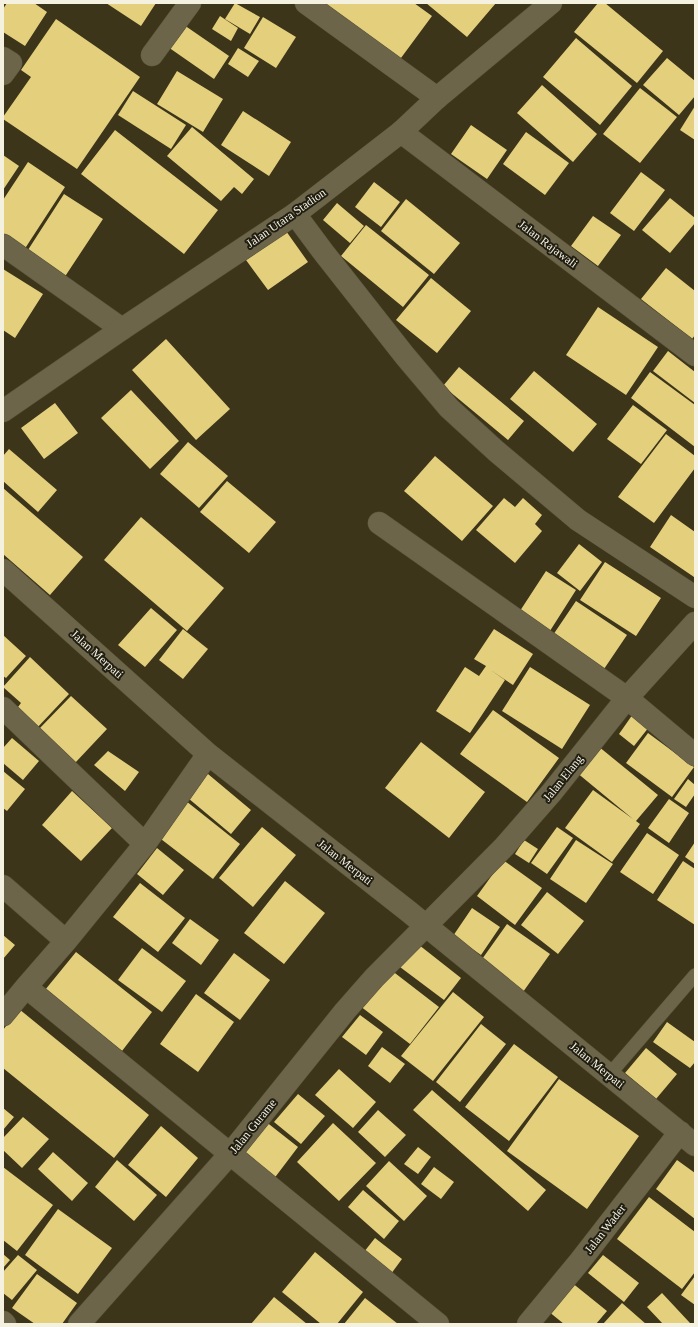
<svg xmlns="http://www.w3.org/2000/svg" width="698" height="1327" viewBox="0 0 698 1327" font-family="'Times New Roman',serif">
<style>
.building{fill:#e3cf7c}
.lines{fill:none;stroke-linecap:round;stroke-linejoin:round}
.lane-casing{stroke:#555038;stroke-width:14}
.street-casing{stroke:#555038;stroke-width:23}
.secondary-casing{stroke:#555038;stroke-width:23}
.lane{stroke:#6c6549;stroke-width:13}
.street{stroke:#6c6549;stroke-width:22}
.secondary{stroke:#6c6549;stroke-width:22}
.labels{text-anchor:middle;stroke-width:4;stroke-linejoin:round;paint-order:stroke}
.street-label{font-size:12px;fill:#f4f1e1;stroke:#201d11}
</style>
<rect width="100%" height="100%" fill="#3c351a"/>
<path class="building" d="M 7,3 L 34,3 L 47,12 L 25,46 L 3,32 L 3,9 Z
M 106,3 L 156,3 L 141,26 Z
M 235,3 L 260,17 L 250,34 L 225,19 Z
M 318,3 L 414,3 L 432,16 L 398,62 Z
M 426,3 L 496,3 L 467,37 Z
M 598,3 L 605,3 L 663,51 L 637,83 L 574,32 Z
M 220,16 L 238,28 L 231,41 L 212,29 Z
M 263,17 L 296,37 L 276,68 L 244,48 Z
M 56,19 L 140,77 L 77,169 L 3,119 L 3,117 L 31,77 L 21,70 Z
M 184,25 L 229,56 L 214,79 L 168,47 Z
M 576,38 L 632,86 L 600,125 L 543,77 Z
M 238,48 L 259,61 L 248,77 L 228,64 Z
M 667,58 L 695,81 L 695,96 L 679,115 L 643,85 Z
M 177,71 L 223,99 L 203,132 L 157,104 Z
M 542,85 L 597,134 L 573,162 L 517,113 Z
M 640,88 L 677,117 L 640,163 L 603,134 Z
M 133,91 L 186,125 L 171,149 L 118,115 Z
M 695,106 L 695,140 L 680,130 Z
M 243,111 L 291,142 L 269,176 L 221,145 Z
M 471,125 L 507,150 L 487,179 L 451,154 Z
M 192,127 L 254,179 L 242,194 L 234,187 L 221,201 L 167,156 Z
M 115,130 L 218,210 L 184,254 L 81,174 Z
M 526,132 L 569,163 L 545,195 L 503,164 Z
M 3,155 L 19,166 L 3,190 Z
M 28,162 L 65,187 L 24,250 L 3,236 L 3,200 Z
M 641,172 L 665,190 L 634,231 L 610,213 Z
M 374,182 L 400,202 L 381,227 L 355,207 Z
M 64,194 L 103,219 L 64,278 L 26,253 Z
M 670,198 L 695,218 L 695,223 L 670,253 L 642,230 Z
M 406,199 L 460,243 L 434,274 L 381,231 Z
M 337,203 L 364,226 L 350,243 L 323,220 Z
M 593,216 L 621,235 L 598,266 L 571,246 Z
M 366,225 L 429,275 L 403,307 L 341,256 Z
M 286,231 L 308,262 L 268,290 L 246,260 Z
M 666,268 L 695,291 L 695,335 L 692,339 L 641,299 Z
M 3,269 L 43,294 L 15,338 L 3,330 Z
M 431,278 L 471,311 L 437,353 L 396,320 Z
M 598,307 L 658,347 L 626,395 L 566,355 Z
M 166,339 L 230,409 L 196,440 L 132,370 Z
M 668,351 L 695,372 L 695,403 L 653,371 Z
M 459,367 L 524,421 L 508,440 L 443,386 Z
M 534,371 L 597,424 L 573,452 L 510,399 Z
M 650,372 L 695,405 L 695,447 L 631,398 Z
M 131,390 L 179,441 L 150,469 L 101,418 Z
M 55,403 L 78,433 L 44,459 L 21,428 Z
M 633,405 L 667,430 L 641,464 L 607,439 Z
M 666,434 L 695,456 L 695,468 L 654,523 L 618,497 Z
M 188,442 L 228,476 L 199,508 L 160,474 Z
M 9,449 L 57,490 L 38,512 L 3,481 L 3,456 Z
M 435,456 L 493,506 L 462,541 L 404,491 Z
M 227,481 L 276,522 L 249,553 L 200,512 Z
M 3,488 L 83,557 L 50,595 L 3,554 Z
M 504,498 L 515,507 L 523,498 L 542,515 L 535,524 L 542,531 L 515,563 L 476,530 Z
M 671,515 L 695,532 L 695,575 L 694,577 L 650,547 Z
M 141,517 L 224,588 L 187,631 L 104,560 Z
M 579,544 L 602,562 L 580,591 L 557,573 Z
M 605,562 L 661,598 L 636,636 L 580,600 Z
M 546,571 L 576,590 L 548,634 L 518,614 Z
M 576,601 L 627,635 L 604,669 L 553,635 Z
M 151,608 L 177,630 L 145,667 L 118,645 Z
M 183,629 L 208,649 L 183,679 L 159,660 Z
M 494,629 L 533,654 L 513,685 L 489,669 L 505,680 L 470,733 L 436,711 L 465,667 L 479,676 L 486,666 L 474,659 Z
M 3,635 L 26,656 L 6,678 L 3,676 Z
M 30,657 L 69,694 L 35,730 L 15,711 L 21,703 L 3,687 Z
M 530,667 L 590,705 L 562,749 L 502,711 Z
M 71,696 L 107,729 L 75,763 L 39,729 Z
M 493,710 L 559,758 L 527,802 L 460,754 Z
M 633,714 L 649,727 L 634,746 L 619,734 Z
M 648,733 L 694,767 L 672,797 L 626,763 Z
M 12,738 L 39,761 L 23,780 L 3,763 L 3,748 Z
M 421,742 L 485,792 L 449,838 L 385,788 Z
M 598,746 L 658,795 L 636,821 L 640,824 L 612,862 L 565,828 L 593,790 L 633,819 L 576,772 Z
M 108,751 L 139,772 L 125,791 L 94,765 Z
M 202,769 L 251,810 L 231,834 L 182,793 Z
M 3,771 L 25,789 L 7,811 L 3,808 Z
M 688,779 L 695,785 L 695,794 L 686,807 L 674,799 Z
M 72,791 L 112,828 L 81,861 L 42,825 Z
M 669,799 L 689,813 L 669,843 L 648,828 Z
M 186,801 L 240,844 L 213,879 L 157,836 Z
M 262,827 L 296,855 L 253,907 L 219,878 Z
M 557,827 L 573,838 L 547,874 L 531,863 Z
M 647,833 L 679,855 L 653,894 L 620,872 Z
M 524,840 L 538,849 L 529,863 L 515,854 Z
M 576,840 L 613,864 L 586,903 L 550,879 Z
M 695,842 L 695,864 L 685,857 Z
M 157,848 L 184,870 L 163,895 L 137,874 Z
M 503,860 L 542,888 L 515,925 L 477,896 Z
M 683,861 L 695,869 L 695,925 L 657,900 Z
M 285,881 L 325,913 L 284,964 L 244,933 Z
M 140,883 L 185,918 L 158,952 L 113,917 Z
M 547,892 L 584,921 L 558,954 L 521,925 Z
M 472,908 L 500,927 L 481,955 L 453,936 Z
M 190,919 L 219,940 L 201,965 L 172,943 Z
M 507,924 L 550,954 L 523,992 L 480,962 Z
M 3,935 L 15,945 L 3,959 Z
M 414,941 L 461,978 L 444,1000 L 396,964 Z
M 142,948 L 186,981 L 162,1012 L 118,980 Z
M 76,952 L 152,1012 L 122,1051 L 45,990 Z
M 234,953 L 270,980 L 240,1020 L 204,993 Z
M 391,970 L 439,1007 L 410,1044 L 360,1006 Z
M 453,992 L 484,1017 L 433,1081 L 401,1056 Z
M 196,994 L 234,1022 L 198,1072 L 160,1044 Z
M 19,1009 L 149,1115 L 114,1158 L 3,1068 L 3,1030 Z
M 360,1015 L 383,1032 L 366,1055 L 342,1037 Z
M 667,1022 L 695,1042 L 695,1062 L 690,1068 L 653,1042 Z
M 481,1024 L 506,1044 L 460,1102 L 436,1082 Z
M 514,1044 L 558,1077 L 509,1141 L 465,1107 Z
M 382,1047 L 405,1064 L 390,1083 L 368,1066 Z
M 646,1048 L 677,1074 L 656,1099 L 625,1073 Z
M 339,1069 L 376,1102 L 353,1128 L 315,1095 Z
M 559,1079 L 639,1136 L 587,1209 L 507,1151 Z
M 432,1090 L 546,1190 L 528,1211 L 413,1110 Z
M 298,1094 L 325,1116 L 301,1144 L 274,1122 Z
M 3,1108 L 14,1117 L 3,1130 Z
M 378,1110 L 406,1135 L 385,1157 L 358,1132 Z
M 23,1117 L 49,1139 L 22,1168 L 3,1150 L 3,1138 Z
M 265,1121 L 298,1147 L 273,1180 L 239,1154 Z
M 333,1123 L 376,1163 L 339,1201 L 297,1162 Z
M 161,1126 L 198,1158 L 166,1197 L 128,1165 Z
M 418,1147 L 431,1157 L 418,1174 L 404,1164 Z
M 53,1152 L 88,1183 L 72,1201 L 38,1169 Z
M 117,1160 L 157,1195 L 134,1221 L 95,1187 Z
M 677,1160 L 695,1173 L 695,1219 L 656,1189 Z
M 389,1161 L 427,1196 L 404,1221 L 366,1186 Z
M 3,1167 L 53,1205 L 17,1251 L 3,1240 Z
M 434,1167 L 454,1182 L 441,1199 L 421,1184 Z
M 363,1190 L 399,1221 L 384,1239 L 348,1207 Z
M 649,1197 L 695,1232 L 695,1272 L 682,1289 L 617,1239 Z
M 58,1209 L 112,1248 L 78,1294 L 25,1255 Z
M 375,1238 L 402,1259 L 388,1278 L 360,1257 Z
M 315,1252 L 363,1292 L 337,1324 L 321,1324 L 282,1292 Z
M 3,1254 L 10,1260 L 3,1268 Z
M 18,1255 L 37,1270 L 12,1300 L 3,1293 L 3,1272 Z
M 603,1255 L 639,1283 L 624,1302 L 588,1273 Z
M 37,1274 L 77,1303 L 62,1324 L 35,1324 L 12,1308 Z
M 695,1276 L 695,1305 L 681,1295 Z
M 571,1282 L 607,1311 L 596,1324 L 564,1324 L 548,1311 Z
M 662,1293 L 690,1323 L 688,1324 L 663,1324 L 647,1307 Z
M 274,1297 L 307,1324 L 251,1324 Z
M 365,1298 L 398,1324 L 344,1324 Z
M 622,1303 L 646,1324 L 603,1324 Z"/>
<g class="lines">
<defs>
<path id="lane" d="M 609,1075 L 695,975"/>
<path id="street" d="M 306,3 L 437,98
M 152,55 L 190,3
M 3,58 L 11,63 L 3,74
M 401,132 L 695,355
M 295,214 L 324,253 L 405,356 L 449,408 L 496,451 L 578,520 L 695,597
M 3,245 L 122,329
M 379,523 L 627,698 L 695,755
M 3,570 L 208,754 L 408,911 L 695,1145
M 3,708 L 145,844
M 3,886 L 66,941
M 26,987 L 438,1324
M 3,1015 L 26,987 L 66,941 L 145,844 L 208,754
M 3,1322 L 5,1324
M 79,1324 L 230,1154 L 345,1011 L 374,978 L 504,847 L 552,792 L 627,698 L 695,623
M 528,1324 L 580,1261 L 680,1132"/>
<path id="secondary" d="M 3,411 L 122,329 L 295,214 L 401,132 L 437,98 L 551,3"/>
</defs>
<use href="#lane" class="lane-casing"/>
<use href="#street" class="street-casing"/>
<use href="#secondary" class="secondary-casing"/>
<use href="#lane" class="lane"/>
<use href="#street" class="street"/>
<use href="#secondary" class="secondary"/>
</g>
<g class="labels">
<g class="street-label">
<text transform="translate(286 218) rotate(-35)" y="4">Jalan Utara Stadion</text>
<text transform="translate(548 244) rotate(37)" y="4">Jalan Rajawali</text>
<text transform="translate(97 654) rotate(42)" y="4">Jalan Merpati</text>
<text transform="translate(563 778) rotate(-51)" y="4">Jalan Elang</text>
<text transform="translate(345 862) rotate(38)" y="4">Jalan Merpati</text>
<text transform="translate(597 1065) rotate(39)" y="4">Jalan Merpati</text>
<text transform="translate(253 1126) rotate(-51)" y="4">Jalan Gurame</text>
<text transform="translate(605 1229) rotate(-52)" y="4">Jalan Wader</text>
</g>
</g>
<rect width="698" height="1327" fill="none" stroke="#f4f1e1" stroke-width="8"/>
</svg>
